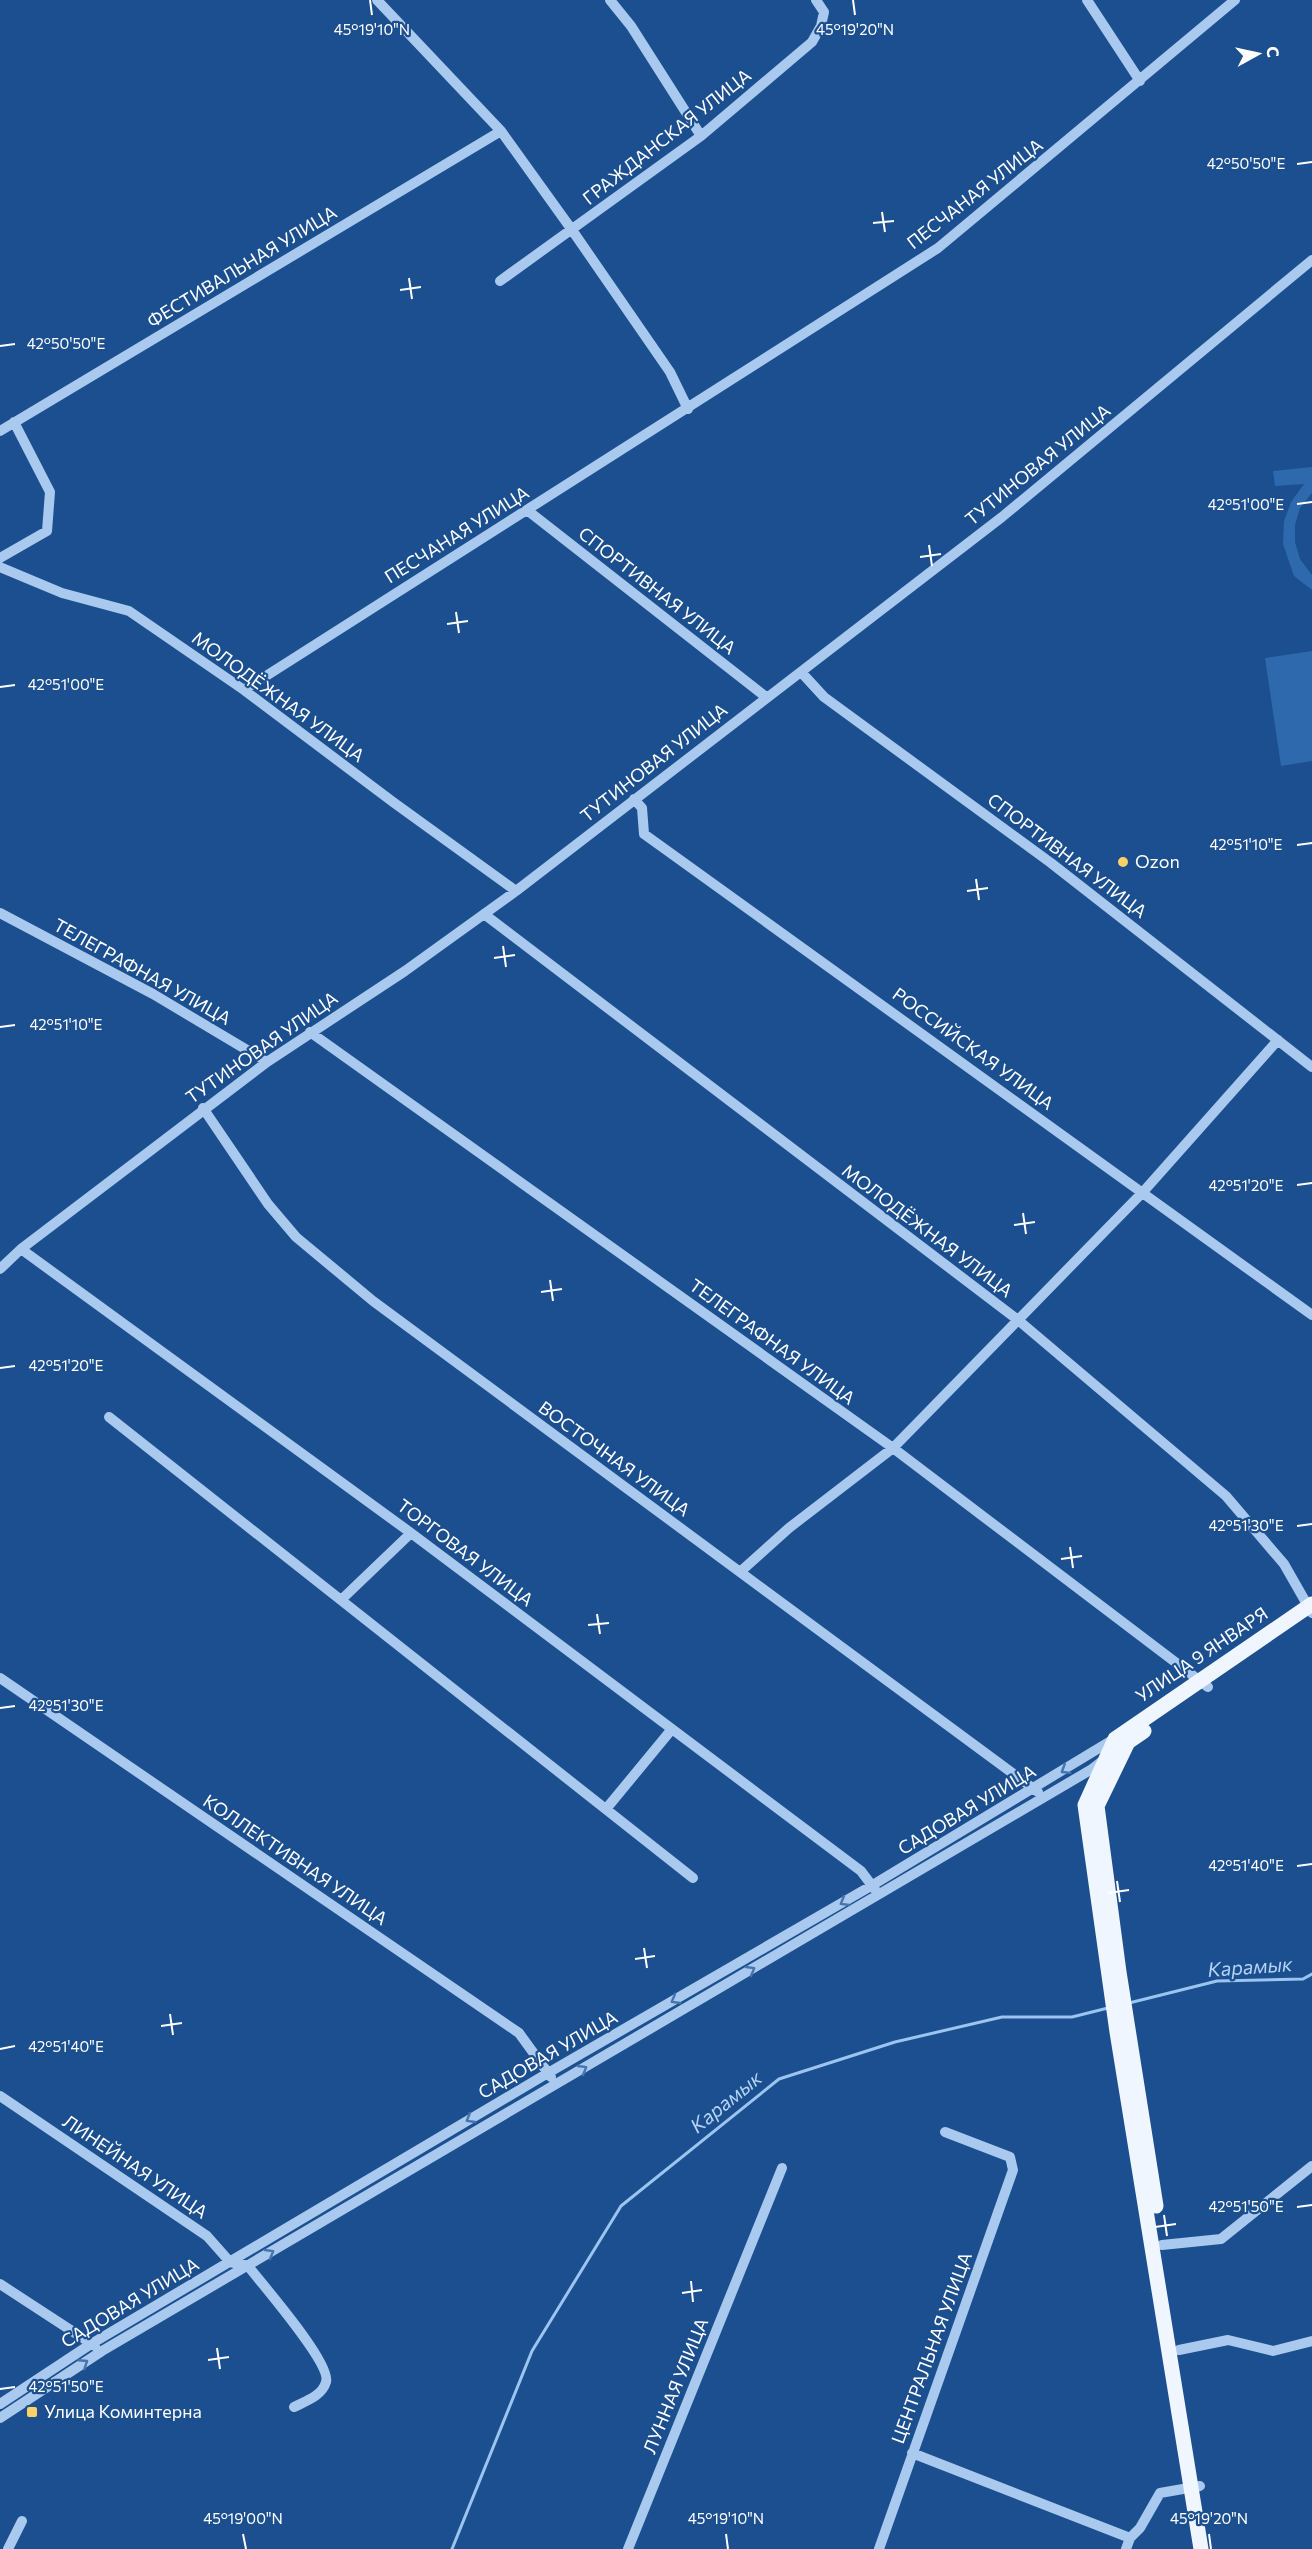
<svg xmlns="http://www.w3.org/2000/svg" width="1312" height="2549" viewBox="0 0 1312 2549" font-family="Commissioner,sans-serif">
<style>
.green{fill:#2e69ad}
.lines{fill:none;stroke-linecap:round;stroke-linejoin:round}
.stream{stroke:#9cc4f0;stroke-width:3}
.minor{stroke:#a9c9ee;stroke-width:10}
.major{stroke:#f0f6ff;stroke-width:15}
.oneway{stroke:#4674ac}
.ticks{fill:none;stroke:#fff;stroke-width:2}
.poi-dot{fill:#ffd166;stroke:#1b4f8f;stroke-width:2}
.labels{text-anchor:middle;stroke-width:4.5;stroke-linejoin:round;paint-order:stroke}
.street-label{font-size:18px;fill:#fff;stroke:#1b4f8f}
.poi-label{font-size:18px;fill:#fff;stroke:#1b4f8f;text-anchor:start}
.water-label{font-size:20px;font-style:italic;fill:#b5d3f5;stroke:#1b4f8f}
.ticks-label{font-size:15px;text-anchor:middle;fill:#fff;stroke:#1b4f8f;stroke-width:4.5;stroke-linejoin:round;paint-order:stroke}
</style>
<rect width="100%" height="100%" fill="#1b4f8f"/>
<path class="green" d="M 1312,467 L 1312,493 L 1300,508 L 1295,525 L 1295,542 L 1300,559 L 1312,575 L 1312,590 L 1294,576 L 1283,544 L 1284,521 L 1291,502 L 1304,484 L 1275,486 L 1273,471 Z
M 1312,651 L 1312,761 L 1281,766 L 1265,658 Z"/>
<g class="lines">
<path class="stream" d="M 1129,2003 L 1217,1981 L 1303,1979 L 1312,1974
M 452,2549 L 532,2351 L 621,2206 L 779,2079 L 895,2042 L 1002,2017 L 1072,2017 L 1108,2008"/>
<path class="minor" d="M 377,0 L 501,131 L 572,230 L 670,372 L 688,409
M 610,0 L 631,26 L 701,136
M 1087,0 L 1140,81
M 500,281 L 701,136 L 812,42 L 821,26 L 824,12 L 816,0
M 0,431 L 501,131
M 527,510 L 766,697
M 0,558 L 47,531 L 50,492 L 14,422
M 0,567 L 62,593 L 129,611 L 244,690 L 393,802 L 516,891
M 801,672 L 824,697 L 1051,863 L 1312,1067
M 244,690 L 938,248 L 1235,0
M 634,799 L 642,808 L 644,834 L 1312,1315
M 0,913 L 153,994 L 267,1062
M 484,914 L 1018,1320 L 1226,1496 L 1284,1564 L 1312,1613
M 310,1032 L 893,1448 L 1208,1687
M 203,1108 L 268,1204 L 296,1237 L 373,1301 L 1038,1792
M 21,1249 L 411,1533 L 861,1871 L 876,1891
M 0,1269 L 21,1249 L 267,1062 L 405,971 L 516,891 L 1002,517 L 1312,260
M 109,1417 L 693,1878
M 740,1572 L 789,1528 L 893,1448 L 1143,1192 L 1278,1040
M 341,1600 L 411,1533
M 0,1678 L 519,2033 L 551,2077
M 606,1809 L 672,1729
M 0,2096 L 207,2236 L 230,2262 L 248,2266 C 262,2284 332,2364 326,2382 C 322,2396 306,2401 294,2407
M 1162,2245 L 1221,2239 L 1312,2166
M 0,2284 L 95,2346
M 1179,2350 L 1228,2340 L 1273,2351 L 1312,2341
M 0,2404 L 91,2344 L 548,2073 L 871,1886 L 1114,1739
M 0,2418 L 102,2351 L 1092,1769 L 1105,1759
M 912,2453 L 1130,2538 L 1140,2528 L 1160,2493 L 1200,2486
M 8,2549 L 22,2521
M 628,2549 L 782,2168
M 879,2549 L 1013,2170 L 1010,2157 L 945,2132
M 1126,2549 L 1130,2538"/>
<path class="major" d="M 1144,1731 L 1128,1742 L 1097,1806 L 1119,1972 L 1156,2206
M 1201,2549 L 1117,2032 L 1085,1805 L 1115,1739 L 1312,1604"/>
</g>
<defs><path id="oneway-chevron" d="M-2-3.5L2.5 0L-2 3.5" fill="none" stroke-width="1.6" stroke-linecap="round" stroke-linejoin="round" transform="scale(1.5)"/></defs>
<g class="oneway">
<use href="#oneway-chevron" transform="translate(1065 1770) rotate(148)"/>
<use href="#oneway-chevron" transform="translate(844 1902) rotate(150)"/>
<use href="#oneway-chevron" transform="translate(751 1970) rotate(-30)"/>
<use href="#oneway-chevron" transform="translate(675 2000) rotate(150)"/>
<use href="#oneway-chevron" transform="translate(583 2069) rotate(-30)"/>
<use href="#oneway-chevron" transform="translate(470 2119) rotate(149)"/>
<use href="#oneway-chevron" transform="translate(270 2253) rotate(-30)"/>
<use href="#oneway-chevron" transform="translate(84 2363) rotate(-33)"/>
</g>
<path class="ticks" d="M 370,0 L 372,15M 853,0 L 855,15M 1297,164 L 1312,162M 882,212 L 885,232M 873,223 L 894,221M 409,278 L 412,299M 400,290 L 421,287M 0,346 L 15,344M 1297,504 L 1312,502M 929,545 L 932,566M 920,557 L 941,554M 456,612 L 459,633M 447,624 L 468,621M 0,687 L 15,685M 1297,845 L 1312,843M 976,879 L 979,900M 967,891 L 988,888M 503,946 L 506,967M 494,958 L 515,955M 0,1027 L 15,1025M 1297,1185 L 1312,1183M 1023,1213 L 1026,1234M 1014,1225 L 1035,1222M 550,1280 L 553,1301M 541,1292 L 562,1289M 0,1368 L 15,1366M 1297,1526 L 1312,1524M 1070,1547 L 1073,1568M 1061,1559 L 1082,1556M 597,1614 L 600,1634M 588,1625 L 609,1623M 0,1708 L 15,1706M 1297,1866 L 1312,1864M 1117,1881 L 1120,1902M 1108,1893 L 1129,1890M 644,1948 L 647,1968M 635,1959 L 655,1956M 170,2014 L 173,2035M 161,2026 L 182,2023M 0,2049 L 15,2046M 1297,2207 L 1312,2205M 1164,2215 L 1167,2236M 1155,2227 L 1176,2224M 691,2281 L 693,2302M 682,2293 L 702,2290M 217,2348 L 220,2369M 208,2360 L 229,2357M 0,2389 L 15,2387M 243,2534 L 246,2549M 726,2534 L 728,2549M 1209,2534 L 1211,2549"/>
<g class="poi-dot">
<circle cx="1123" cy="862" r="6"/>
<rect x="26" y="2406" width="12" height="12" rx="3"/>
</g>
<g class="labels">
<g class="street-label">
<text transform="translate(667 137) rotate(-38)" y="6">ГРАЖДАНСКАЯ УЛИЦА</text>
<text transform="translate(975 194) rotate(-38)" y="6">ПЕСЧАНАЯ УЛИЦА</text>
<text transform="translate(242 267) rotate(-31)" y="6">ФЕСТИВАЛЬНАЯ УЛИЦА</text>
<text transform="translate(1038 465) rotate(-39)" y="6">ТУТИНОВАЯ УЛИЦА</text>
<text transform="translate(457 535) rotate(-32)" y="6">ПЕСЧАНАЯ УЛИЦА</text>
<text transform="translate(657 591) rotate(38)" y="6">СПОРТИВНАЯ УЛИЦА</text>
<text transform="translate(278 697) rotate(36)" y="6">МОЛОДЁЖНАЯ УЛИЦА</text>
<text transform="translate(654 763) rotate(-38)" y="6">ТУТИНОВАЯ УЛИЦА</text>
<text transform="translate(1067 856) rotate(37)" y="6">СПОРТИВНАЯ УЛИЦА</text>
<text transform="translate(142 972) rotate(29)" y="6">ТЕЛЕГРАФНАЯ УЛИЦА</text>
<text transform="translate(262 1048) rotate(-35)" y="6">ТУТИНОВАЯ УЛИЦА</text>
<text transform="translate(973 1049) rotate(36)" y="6">РОССИЙСКАЯ УЛИЦА</text>
<text transform="translate(927 1231) rotate(37)" y="6">МОЛОДЁЖНАЯ УЛИЦА</text>
<text transform="translate(772 1342) rotate(36)" y="6">ТЕЛЕГРАФНАЯ УЛИЦА</text>
<text transform="translate(614 1459) rotate(36)" y="6">ВОСТОЧНАЯ УЛИЦА</text>
<text transform="translate(465 1553) rotate(37)" y="6">ТОРГОВАЯ УЛИЦА</text>
<text transform="translate(1202 1655) rotate(-34)" y="6">УЛИЦА 9 ЯНВАРЯ</text>
<text transform="translate(967 1810) rotate(-31)" y="6">САДОВАЯ УЛИЦА</text>
<text transform="translate(295 1860) rotate(34)" y="6">КОЛЛЕКТИВНАЯ УЛИЦА</text>
<text transform="translate(548 2055) rotate(-30)" y="6">САДОВАЯ УЛИЦА</text>
<text transform="translate(135 2167) rotate(34)" y="6">ЛИНЕЙНАЯ УЛИЦА</text>
<text transform="translate(130 2303) rotate(-31)" y="6">САДОВАЯ УЛИЦА</text>
<text transform="translate(932 2348) rotate(-70)" y="6">ЦЕНТРАЛЬНАЯ УЛИЦА</text>
<text transform="translate(676 2386) rotate(-68)" y="6">ЛУННАЯ УЛИЦА</text>
</g>
<g class="poi-label">
<text x="1135" y="868">Ozon</text>
<text x="44" y="2418">Улица Коминтерна</text>
</g>
<g class="water-label">
<text transform="translate(1250 1967) rotate(-4)" y="7">Карамык</text>
<text transform="translate(726 2102) rotate(-39)" y="7">Карамык</text>
</g>
</g>
<g class="ticks-label">
<text x="372" y="35">45°19'10"N</text>
<text x="855" y="35">45°19'20"N</text>
<text x="1246" y="169">42°50'50"E</text>
<text x="66" y="349">42°50'50"E</text>
<text x="1246" y="510">42°51'00"E</text>
<text x="66" y="690">42°51'00"E</text>
<text x="1246" y="850">42°51'10"E</text>
<text x="66" y="1030">42°51'10"E</text>
<text x="1246" y="1191">42°51'20"E</text>
<text x="66" y="1371">42°51'20"E</text>
<text x="1246" y="1531">42°51'30"E</text>
<text x="66" y="1711">42°51'30"E</text>
<text x="1246" y="1871">42°51'40"E</text>
<text x="66" y="2052">42°51'40"E</text>
<text x="1246" y="2212">42°51'50"E</text>
<text x="66" y="2392">42°51'50"E</text>
<text x="243" y="2524">45°19'00"N</text>
<text x="726" y="2524">45°19'10"N</text>
<text x="1209" y="2524">45°19'20"N</text>
</g>
<g transform="translate(1258 54) rotate(82)" stroke="#1b4f8f" stroke-width="4.5" paint-order="stroke">
<path d="M0-4.5L10 22L0 15L-10 22Z" fill="#ffffff"/>
<text y="-9" font-size="16" font-weight="bold" text-anchor="middle" fill="#ffffff">С</text>
</g>
</svg>
